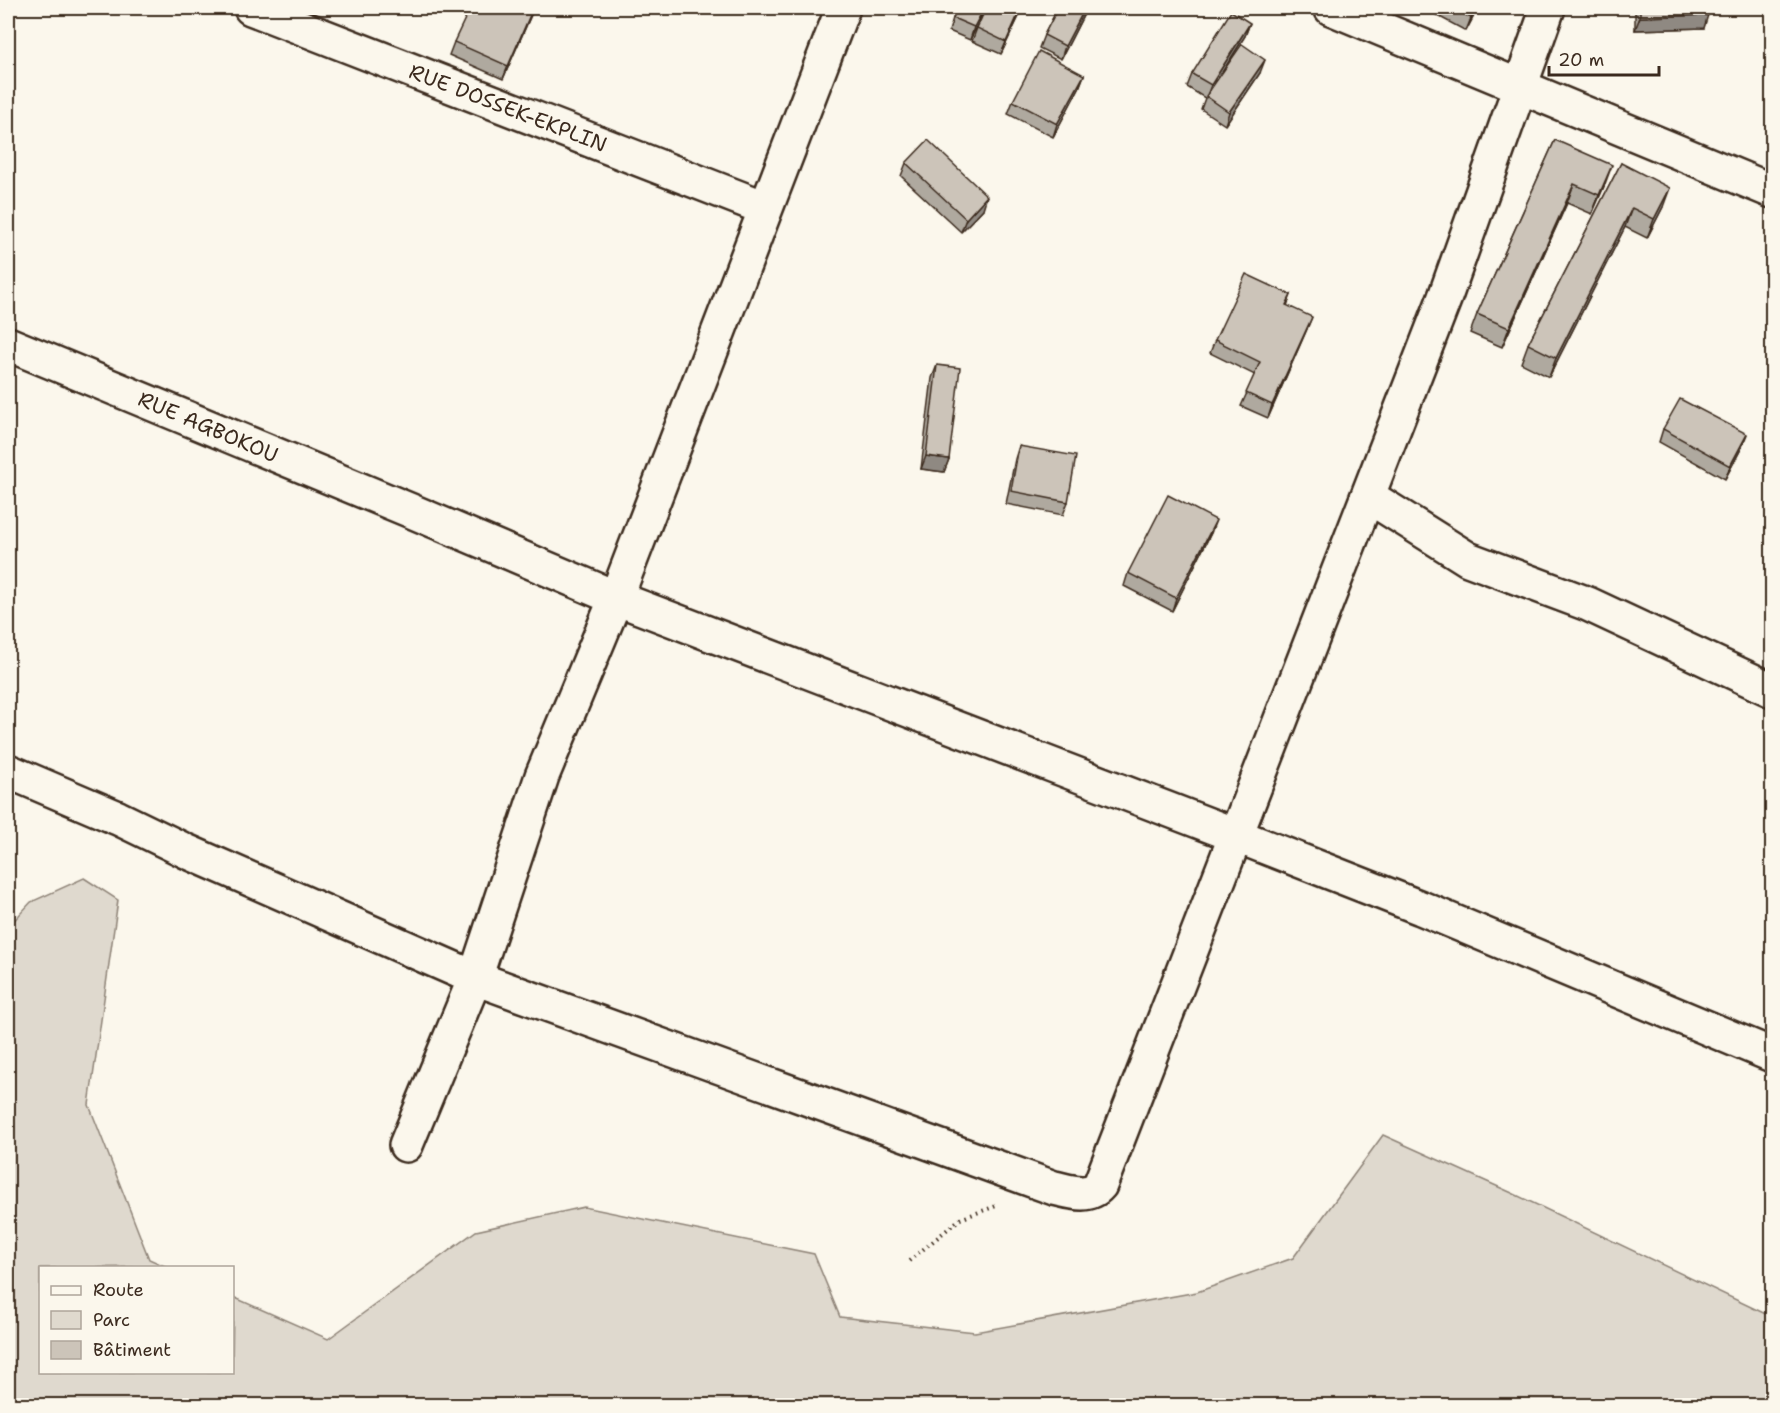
<svg xmlns="http://www.w3.org/2000/svg" width="1780" height="1413" viewBox="0 0 1780 1413" font-family="'Shantell Sans',sans-serif">
<style>
.green{fill:#dfd9ce;stroke:#8d8276;stroke-width:1.5}
.lines{fill:none;stroke-linecap:round;stroke-linejoin:round}
.street-casing{stroke:#3b2a1e;stroke-width:38}
.path{stroke:#3b2a1e;stroke-width:4;stroke-dasharray:1.5 4.5;stroke-linecap:butt}
.street{stroke:#fbf7ec;stroke-width:33}
.wall{fill:#afa99f;stroke:#3b2a1e;stroke-width:1.5}
.shaded-wall{fill:#8f8982;stroke:#3b2a1e;stroke-width:1.5}
.building{fill:#ccc4b9;stroke:#3b2a1e;stroke-width:1.5}
.labels{text-anchor:middle;stroke-width:4.5;stroke-linejoin:round;paint-order:stroke}
.street-label{font-size:21px;fill:#3b2a1e;stroke:#fbf7ec}
</style>
<rect width="100%" height="100%" fill="#fbf7ec"/>
<filter id="ink" filterUnits="userSpaceOnUse"><feTurbulence type="fractalNoise" baseFrequency=".0167" numOctaves="2"/><feDisplacementMap in="SourceGraphic" scale="12" xChannelSelector="R" yChannelSelector="G"/><feConvolveMatrix kernelMatrix="1 2 1 2 8 2 1 2 1" color-interpolation-filters="sRGB"/></filter>
<g filter="url(#ink)">
<path class="green" d="M 84,878 L 118,900 L 89,1105 L 149,1259 L 167,1267 L 40,1268 L 40,1372 L 232,1372 L 233,1297 L 328,1339 L 476,1231 L 584,1207 L 814,1254 L 840,1317 L 975,1332 L 1197,1292 L 1293,1258 L 1383,1135 L 1512,1193 L 1772,1317 L 1772,1405 L 8,1405 L 8,927 L 31,902 Z"/>
<g class="lines">
<defs>
<path id="street" d="M 251,8 L 765,208
M 1331,8 L 1772,191
M 8,344 L 409,510 L 616,598 L 1235,835 L 1421,908 L 1772,1055
M 1368,496 L 1468,559 L 1588,604 L 1772,690
M 8,771 L 118,818 L 186,851 L 475,978 L 1054,1188 C 1069,1191 1088,1199 1100,1185 L 1445,297 L 1548,8
M 406,1145 L 475,978 L 542,776 L 616,598 L 843,8"/>
</defs>
<use href="#street" class="street-casing"/>
<path class="path" d="M 909,1261 L 960,1219 L 999,1205"/>
<use href="#street" class="street"/>
</g>
<path class="wall" d="M 534,8 L 503,79 L 449,55 L 454,42 Z
M 985,8 L 970,40 L 949,31 L 953,18 Z
M 1023,8 L 1001,54 L 972,41 L 977,28 Z
M 1058,8 L 1087,8 L 1061,59 L 1039,48 L 1044,35 Z
M 1423,8 L 1478,8 L 1466,31 Z
M 1635,8 L 1708,8 L 1704,28 L 1635,30 Z
M 1250,23 L 1245,36 L 1222,72 L 1260,73 L 1225,125 L 1201,109 L 1205,98 L 1187,87 L 1192,74 Z
M 1084,75 L 1079,88 L 1053,137 L 1008,114 L 1013,101 Z
M 1555,140 L 1605,184 L 1592,214 L 1567,203 L 1502,347 L 1470,333 L 1477,314 Z
M 906,163 L 983,209 L 961,232 L 901,176 Z
M 1621,163 L 1663,207 L 1647,238 L 1625,227 L 1549,377 L 1521,363 L 1528,344 Z
M 1291,295 L 1287,306 L 1307,329 L 1268,418 L 1241,406 L 1255,375 L 1210,353 L 1215,340 Z
M 937,365 L 949,459 L 944,472 L 921,469 L 932,378 Z
M 1663,429 L 1742,447 L 1725,479 L 1659,442 Z
M 1019,446 L 1068,502 L 1063,515 L 1006,504 L 1015,459 Z
M 1211,533 L 1172,611 L 1124,586 L 1128,573 Z"/>
<path class="shaded-wall" d="M 533,8 L 534,8 L 503,79 L 508,66 Z
M 984,8 L 985,8 L 970,40 L 974,27 Z
M 1021,8 L 1023,8 L 1001,54 L 1006,42 Z
M 1085,8 L 1087,8 L 1061,59 L 1065,46 Z
M 1476,8 L 1478,8 L 1466,31 L 1471,18 Z
M 1708,15 L 1704,28 L 1635,30 L 1640,17 Z
M 1250,23 L 1245,36 L 1206,98 L 1211,85 Z
M 1265,60 L 1260,73 L 1225,125 L 1229,112 Z
M 1084,75 L 1079,88 L 1053,137 L 1057,124 Z
M 1612,165 L 1605,184 L 1592,214 L 1599,195 Z
M 1574,184 L 1567,203 L 1502,347 L 1509,328 Z
M 1670,188 L 1663,207 L 1647,238 L 1654,219 Z
M 987,196 L 983,209 L 961,232 L 966,219 Z
M 1632,208 L 1625,227 L 1549,377 L 1556,358 Z
M 1312,317 L 1307,329 L 1268,418 L 1272,405 Z
M 1747,434 L 1742,447 L 1725,479 L 1730,466 Z
M 926,456 L 949,459 L 944,472 L 921,469 Z
M 1216,520 L 1211,533 L 1172,611 L 1176,598 Z"/>
<path class="building" d="M 470,8 L 533,8 L 508,66 L 454,42 Z
M 958,8 L 984,8 L 974,27 L 953,18 Z
M 986,8 L 1021,8 L 1006,42 L 977,28 Z
M 1058,8 L 1085,8 L 1065,46 L 1044,35 Z
M 1451,8 L 1476,8 L 1471,18 Z
M 1640,8 L 1708,8 L 1708,15 L 1640,17 Z
M 1231,11 L 1250,23 L 1211,85 L 1192,74 Z
M 1242,44 L 1265,60 L 1229,112 L 1206,96 Z
M 1039,51 L 1084,75 L 1057,124 L 1013,101 Z
M 928,140 L 987,196 L 966,219 L 906,163 Z
M 1555,140 L 1612,165 L 1599,195 L 1574,184 L 1509,328 L 1477,314 Z
M 1621,163 L 1670,188 L 1654,219 L 1632,208 L 1556,358 L 1528,344 Z
M 1246,274 L 1291,295 L 1286,305 L 1312,317 L 1272,405 L 1246,393 L 1260,362 L 1215,340 Z
M 937,365 L 960,368 L 949,459 L 926,456 Z
M 1680,399 L 1747,434 L 1730,466 L 1663,429 Z
M 1019,446 L 1076,456 L 1068,502 L 1011,491 Z
M 1168,495 L 1216,520 L 1176,598 L 1128,573 Z"/>
</g>
<g class="labels">
<g class="street-label">
<text transform="translate(508 108) rotate(21)" y="7">RUE DOSSEK-EKPLIN</text>
<text transform="translate(208 427) rotate(23)" y="7">RUE AGBOKOU</text>
</g>
</g>
<rect width="1780" height="1413" fill="none" stroke="#fbf7ec" stroke-width="30"/>
<rect x="15" y="15" width="1750" height="1383" fill="none" stroke="#3b2a1e" stroke-width="2" filter="url(#ink)"/>
<rect x="39" y="1266" width="195" height="108" fill="#fbf7ec" stroke="#aea59a" stroke-width="1.5"/>
<rect x="51" y="1286" width="30" height="9" fill="#fbf7ec" stroke="#aea59a" stroke-width="1.5"/>
<text x="93" y="1296" font-size="18" fill="#3b2a1e">Route</text>
<rect x="51" y="1311" width="30" height="18" fill="#dfd9ce" stroke="#aea59a" stroke-width="1.5"/>
<text x="93" y="1326" font-size="18" fill="#3b2a1e">Parc</text>
<rect x="51" y="1341" width="30" height="18" fill="#ccc4b9" stroke="#aea59a" stroke-width="1.5"/>
<text x="93" y="1356" font-size="18" fill="#3b2a1e">Bâtiment</text>
<path d="M1549 66v9h110v-9" fill="none" stroke="#3b2a1e" stroke-width="3"/>
<text x="1558" y="66" font-size="18" fill="#3b2a1e" stroke="#fbf7ec" stroke-width="4.5" paint-order="stroke">20 m</text>
</svg>
